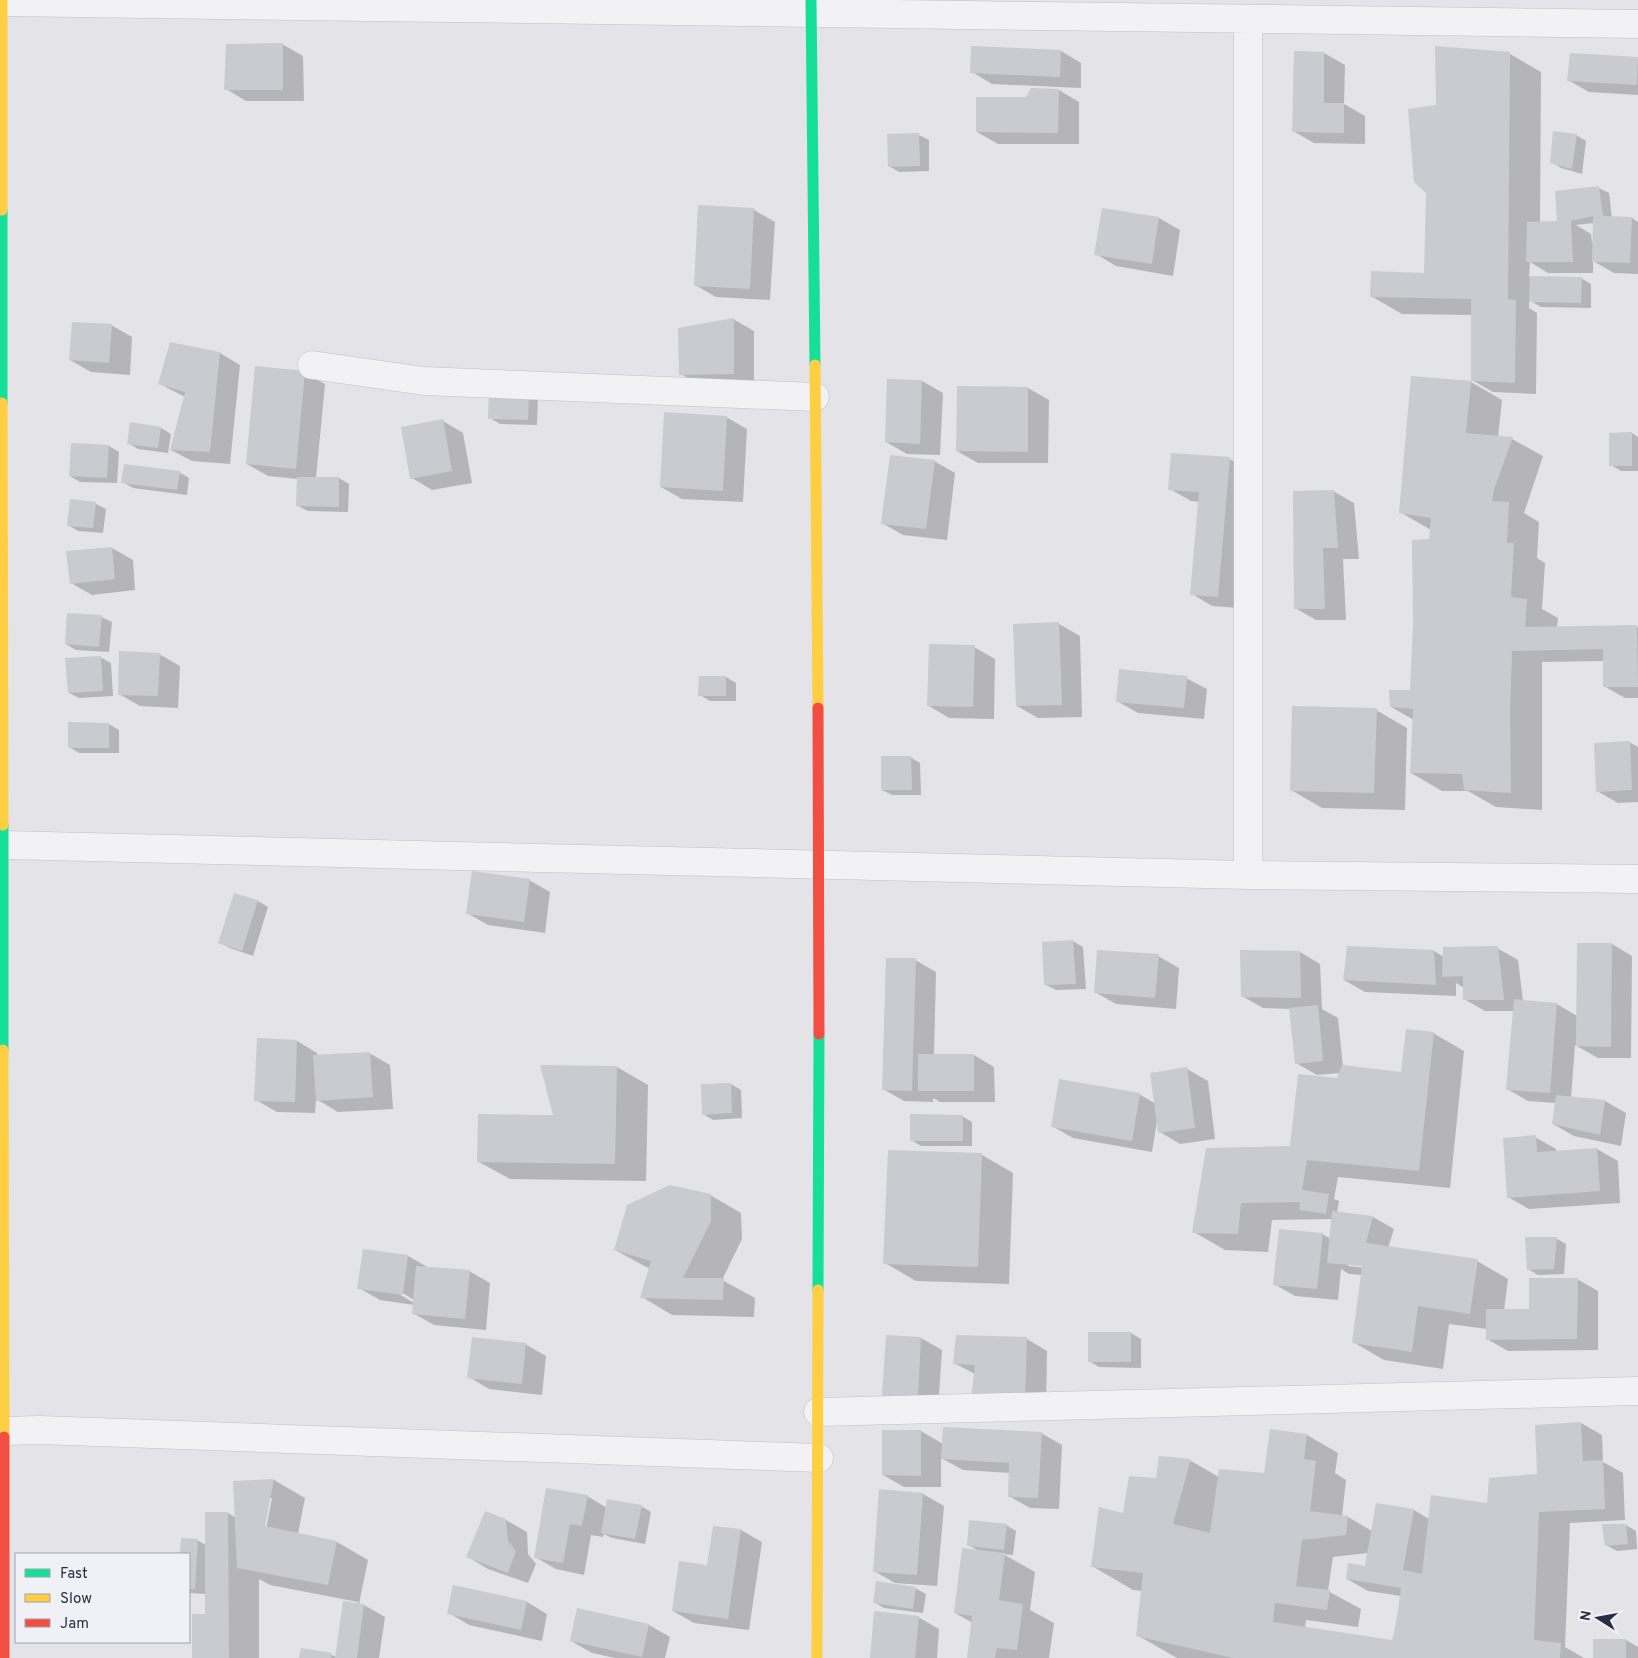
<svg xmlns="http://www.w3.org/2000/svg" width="1638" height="1658" viewBox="0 0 1638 1658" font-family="Overpass,sans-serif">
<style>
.shadow{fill:#0003;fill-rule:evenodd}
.building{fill:#cacbd0}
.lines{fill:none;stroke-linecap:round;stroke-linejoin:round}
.street-casing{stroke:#c0c0c6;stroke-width:29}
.street{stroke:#f2f2f4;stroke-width:28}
.fast{stroke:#16e098;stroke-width:11}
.slow{stroke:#ffcf43;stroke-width:11}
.jam{stroke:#f24e42;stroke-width:11}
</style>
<rect width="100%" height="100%" fill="#e3e3e8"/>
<path class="shadow" d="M 282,44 L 303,56 L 304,101 L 246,101 L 226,89 Z
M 1061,51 L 1081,63 L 1081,88 L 992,84 L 972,72 Z
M 1324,53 L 1345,65 L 1344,104 L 1365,116 L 1365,144 L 1314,143 L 1293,131 Z
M 1510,54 L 1541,72 L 1540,223 L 1559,222 L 1599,188 L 1609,193 L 1612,218 L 1632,218 L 1638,222 L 1638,274 L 1614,273 L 1593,261 L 1593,273 L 1548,273 L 1530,262 L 1529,277 L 1581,278 L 1591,284 L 1591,308 L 1541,307 L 1529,300 L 1529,308 L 1537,313 L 1536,394 L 1493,392 L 1472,380 L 1473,315 L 1402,314 L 1371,296 L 1425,274 L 1437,106 ZM 1594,223 L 1594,242 L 1592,242 L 1591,234 L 1576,225 Z
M 1638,59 L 1638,95 L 1589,92 L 1568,80 Z
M 1059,90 L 1079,102 L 1079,144 L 998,144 L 977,132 Z
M 919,135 L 929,140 L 929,171 L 899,172 L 889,166 Z
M 1576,135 L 1586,141 L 1582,174 L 1561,168 L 1551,162 Z
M 1103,209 L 1159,218 L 1180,230 L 1173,276 L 1116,266 L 1096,254 Z
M 754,210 L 775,222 L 770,300 L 716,297 L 695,285 Z
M 733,319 L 754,331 L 754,385 L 701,386 L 681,374 Z
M 111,325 L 132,337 L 130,375 L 91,372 L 70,360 Z
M 220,353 L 240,365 L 230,464 L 192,461 L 171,450 L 185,397 L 160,384 Z
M 304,372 L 325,384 L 316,478 L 339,478 L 349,484 L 348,512 L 308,511 L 298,506 L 298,479 L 268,476 L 247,464 Z
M 888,380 L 922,381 L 943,393 L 940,455 L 907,454 L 886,442 Z
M 1471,382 L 1502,400 L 1498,437 L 1512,439 L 1543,456 L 1524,513 L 1539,522 L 1537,558 L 1545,563 L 1542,609 L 1558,618 L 1557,627 L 1638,627 L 1638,698 L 1625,698 L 1604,686 L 1604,661 L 1542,662 L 1542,810 L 1496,807 L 1468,791 L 1442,791 L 1411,773 L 1414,720 L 1391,707 L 1412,691 L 1431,530 L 1400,512 Z
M 490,388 L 538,395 L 537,425 L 500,424 L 490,418 Z
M 1028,388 L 1049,400 L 1048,463 L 978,463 L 957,451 Z
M 726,417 L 747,429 L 743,502 L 682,499 L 661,487 Z
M 443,421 L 463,433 L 472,483 L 432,490 L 412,478 Z
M 161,428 L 171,434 L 168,453 L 138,449 L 128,443 Z
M 1632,433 L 1638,437 L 1638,471 L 1621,471 L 1611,465 Z
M 109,446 L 119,452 L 117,483 L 80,482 L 70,476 Z
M 1230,459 L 1250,471 L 1239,608 L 1212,606 L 1192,594 L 1199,502 L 1191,501 L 1170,489 Z
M 934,461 L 955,473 L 947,540 L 903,535 L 882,523 Z
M 179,472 L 189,478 L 187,495 L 133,488 L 123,482 Z
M 1333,491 L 1354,503 L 1359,559 L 1343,559 L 1346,620 L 1316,620 L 1295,608 Z
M 96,504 L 106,509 L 103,533 L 78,531 L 68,525 Z
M 112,548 L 133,560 L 135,590 L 92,595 L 71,583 Z
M 101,617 L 112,622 L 109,652 L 76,650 L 66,644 Z
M 1059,624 L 1080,636 L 1082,717 L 1038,718 L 1017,706 Z
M 974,647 L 995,659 L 994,719 L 949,718 L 929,706 Z
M 159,654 L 180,666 L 178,708 L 140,706 L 119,694 Z
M 100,657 L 111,663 L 113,696 L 79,698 L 69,693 Z
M 726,677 L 736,683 L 736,701 L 710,701 L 700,695 Z
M 1186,678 L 1207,689 L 1204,719 L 1138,713 L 1117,701 Z
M 1376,710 L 1407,728 L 1405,810 L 1322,808 L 1291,790 Z
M 109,724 L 119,730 L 119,753 L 79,753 L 69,747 Z
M 1629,742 L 1638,747 L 1638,802 L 1618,803 L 1597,791 Z
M 910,757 L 920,763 L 921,795 L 892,795 L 882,790 Z
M 529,880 L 550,892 L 545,933 L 488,925 L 467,913 Z
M 235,894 L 258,901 L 268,907 L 253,956 L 230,948 L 220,943 Z
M 1073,941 L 1083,947 L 1086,989 L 1056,990 L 1046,985 L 1043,944 Z
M 1612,944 L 1632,956 L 1631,1058 L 1598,1058 L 1575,1045 L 1571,1098 L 1605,1101 L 1626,1113 L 1621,1146 L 1574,1136 L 1553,1124 L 1556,1103 L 1528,1101 L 1507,1089 L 1514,1011 L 1485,1011 L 1464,999 L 1464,988 L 1456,983 L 1456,996 L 1365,992 L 1344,980 L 1434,951 L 1444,957 L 1497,948 L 1518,960 L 1523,1001 L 1557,1004 L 1577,1016 Z
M 1300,952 L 1320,964 L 1322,1009 L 1338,1018 L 1343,1067 L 1402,1073 L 1433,1033 L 1464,1051 L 1450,1188 L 1338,1177 L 1334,1199 L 1339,1201 L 1337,1213 L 1373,1217 L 1394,1229 L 1388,1248 L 1477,1261 L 1508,1279 L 1504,1311 L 1530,1310 L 1577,1279 L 1598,1291 L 1598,1350 L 1508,1351 L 1487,1339 L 1487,1329 L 1449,1324 L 1443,1369 L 1384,1360 L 1353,1342 L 1362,1275 L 1349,1274 L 1341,1269 L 1338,1300 L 1295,1296 L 1274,1284 L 1322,1234 L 1331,1239 L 1333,1219 L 1272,1220 L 1268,1252 L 1225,1250 L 1194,1232 L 1292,1147 L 1338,1079 L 1340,1073 L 1317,1075 L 1296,1063 L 1291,1009 L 1263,1008 L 1242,996 ZM 1348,1263 L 1369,1265 L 1368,1268 L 1348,1266 Z
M 1158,956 L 1179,968 L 1176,1009 L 1116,1004 L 1095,992 Z
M 915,960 L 936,972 L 934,1055 L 974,1055 L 994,1067 L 995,1102 L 940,1102 L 933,1098 L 933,1102 L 904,1101 L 883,1089 Z
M 297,1041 L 317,1053 L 317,1056 L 369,1053 L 390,1065 L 393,1109 L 338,1112 L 316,1099 L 315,1113 L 277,1112 L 256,1100 Z
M 617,1067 L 648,1085 L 646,1181 L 510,1179 L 479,1162 L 554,1117 Z
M 1187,1069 L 1208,1081 L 1215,1139 L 1180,1144 L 1160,1132 L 1157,1121 L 1152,1152 L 1073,1138 L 1052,1126 L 1139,1094 L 1156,1104 Z
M 731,1084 L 741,1090 L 742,1118 L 713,1120 L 703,1114 Z
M 962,1116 L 972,1122 L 972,1146 L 921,1146 L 911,1140 Z
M 1535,1137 L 1556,1149 L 1556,1152 L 1597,1149 L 1618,1161 L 1620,1203 L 1529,1209 L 1508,1197 Z
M 982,1155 L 1013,1173 L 1009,1284 L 916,1281 L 885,1263 Z
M 710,1195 L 741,1213 L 742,1239 L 722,1280 L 755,1298 L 754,1317 L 672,1315 L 642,1297 L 650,1269 L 615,1250 Z
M 1556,1238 L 1566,1244 L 1564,1274 L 1538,1275 L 1528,1269 Z
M 364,1250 L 408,1256 L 429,1268 L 469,1271 L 490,1283 L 486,1330 L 434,1325 L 413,1313 L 414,1305 L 380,1300 L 359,1288 ZM 398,1290 L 414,1300 L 414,1303 L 397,1293 Z
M 1131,1333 L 1141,1339 L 1141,1368 L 1099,1367 L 1089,1361 Z
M 887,1336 L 921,1338 L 942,1350 L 938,1409 L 904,1407 L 883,1395 Z
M 1027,1339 L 1047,1351 L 1046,1411 L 954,1363 Z
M 525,1344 L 546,1356 L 542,1395 L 489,1389 L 469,1377 Z
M 1581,1423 L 1602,1435 L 1603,1462 L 1623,1473 L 1625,1520 L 1570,1523 L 1565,1647 L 1584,1658 L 1177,1658 L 1137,1635 L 1142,1591 L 1133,1590 L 1092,1566 L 1124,1515 L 1157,1479 L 1161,1457 L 1191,1461 L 1219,1477 L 1265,1474 L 1307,1435 L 1338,1453 L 1335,1473 L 1346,1480 L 1342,1516 L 1348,1517 L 1372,1531 L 1414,1510 L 1429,1519 L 1488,1504 L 1537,1475 L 1537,1426 ZM 1368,1553 L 1366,1568 L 1347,1579 L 1368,1591 L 1401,1596 L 1393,1641 L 1305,1628 L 1306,1620 L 1358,1627 L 1361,1609 L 1328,1591 L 1333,1557 Z
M 921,1431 L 943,1444 L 1041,1433 L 1062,1445 L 1059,1509 L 1030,1508 L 1009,1496 L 1010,1473 L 963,1470 L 941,1458 L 941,1487 L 904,1487 L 883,1475 Z
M 274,1480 L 305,1498 L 298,1534 L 337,1542 L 368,1560 L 359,1604 L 364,1605 L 385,1617 L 379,1658 L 301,1658 L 332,1655 L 336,1657 L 358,1602 L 270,1585 L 259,1579 L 259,1658 L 193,1658 L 206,1615 L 206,1594 L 189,1593 L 189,1554 L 181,1554 L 182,1539 L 197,1540 L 206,1545 L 228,1513 L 236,1518 L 234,1482 ZM 269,1498 L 272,1498 L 266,1529 L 264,1528 Z
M 923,1494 L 944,1506 L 937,1586 L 895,1583 L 874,1571 Z
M 587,1496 L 607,1508 L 641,1506 L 651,1512 L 645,1544 L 612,1538 L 604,1534 L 603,1537 L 591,1535 L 584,1575 L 556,1569 L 535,1557 Z
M 506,1520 L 527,1532 L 528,1554 L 536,1564 L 528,1583 L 488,1569 L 468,1557 Z
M 1006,1525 L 1016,1531 L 1013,1555 L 1003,1554 L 1035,1572 L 1030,1610 L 1054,1623 L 1049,1658 L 968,1658 L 973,1623 L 955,1613 L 979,1551 L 968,1545 Z
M 1626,1525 L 1636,1531 L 1637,1549 L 1617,1551 L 1606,1545 Z
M 714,1527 L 741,1530 L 762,1542 L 749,1630 L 694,1623 L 673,1611 L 709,1566 Z
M 915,1588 L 926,1594 L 923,1613 L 884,1608 L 874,1602 Z
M 527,1602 L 547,1614 L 542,1641 L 469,1625 L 449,1613 Z
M 578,1610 L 649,1625 L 670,1637 L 665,1658 L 615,1658 L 592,1653 L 571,1641 Z
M 918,1617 L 939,1629 L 937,1658 L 871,1658 Z
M 1626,1640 L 1638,1647 L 1638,1658 L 1594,1658 Z"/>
<path class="building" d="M 283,43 L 283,90 L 224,90 L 226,44 Z
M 971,46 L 1061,50 L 1060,77 L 970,73 Z
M 1435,46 L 1510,52 L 1508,299 L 1516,300 L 1515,383 L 1471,381 L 1471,299 L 1370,297 L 1371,271 L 1424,273 L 1426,193 L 1414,182 L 1408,109 L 1436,105 Z
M 1294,51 L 1324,52 L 1324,103 L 1344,103 L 1344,133 L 1292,132 Z
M 1570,53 L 1638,57 L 1637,85 L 1567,81 Z
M 1031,88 L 1059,89 L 1058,133 L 976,132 L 976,97 L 1026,97 Z
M 1553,131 L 1577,134 L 1572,169 L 1550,163 Z
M 919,133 L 920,166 L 888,167 L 887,134 Z
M 1599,186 L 1603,216 L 1632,217 L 1630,263 L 1592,262 L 1593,216 L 1571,221 L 1573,262 L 1526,262 L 1527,222 L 1557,221 L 1555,191 Z
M 698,205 L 754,208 L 750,289 L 694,286 Z
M 1102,208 L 1159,217 L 1152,264 L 1094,255 Z
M 1530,276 L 1582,277 L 1581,303 L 1529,302 Z
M 734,318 L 734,374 L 679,375 L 678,328 Z
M 72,322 L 112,324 L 109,363 L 69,360 Z
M 170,342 L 220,352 L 210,452 L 170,450 L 185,392 L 158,384 Z
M 255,366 L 305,371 L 296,469 L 246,464 Z
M 1411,376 L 1471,381 L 1466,433 L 1513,437 L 1494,489 L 1492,501 L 1509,502 L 1507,543 L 1514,543 L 1511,597 L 1527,599 L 1525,627 L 1637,625 L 1638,687 L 1603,687 L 1603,649 L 1512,651 L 1510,710 L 1511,793 L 1464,790 L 1462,774 L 1410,773 L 1413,709 L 1390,707 L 1389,690 L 1410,690 L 1413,625 L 1412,540 L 1429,539 L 1431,518 L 1399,513 Z
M 887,379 L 922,380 L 920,444 L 885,442 Z
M 957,386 L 1028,387 L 1028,452 L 956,451 Z
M 489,387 L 529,388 L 528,420 L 488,419 Z
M 664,412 L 727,416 L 723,491 L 660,487 Z
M 443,419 L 452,471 L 410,479 L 401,427 Z
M 130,422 L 161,427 L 158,448 L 127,444 Z
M 1632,432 L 1632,466 L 1609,466 L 1609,433 Z
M 71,443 L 109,445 L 107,478 L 69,476 Z
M 1171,453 L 1230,457 L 1218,597 L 1190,595 L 1199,492 L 1168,490 Z
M 890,455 L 935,460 L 926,529 L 881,524 Z
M 124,464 L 180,471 L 177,490 L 121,483 Z
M 297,477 L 339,477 L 339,507 L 296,506 Z
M 1334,490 L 1338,548 L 1323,548 L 1325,609 L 1294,609 L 1293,491 Z
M 70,499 L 96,502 L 93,528 L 67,526 Z
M 112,547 L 115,579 L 70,584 L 66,551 Z
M 67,613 L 102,615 L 99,647 L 65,644 Z
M 1059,622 L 1062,705 L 1016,706 L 1013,624 Z
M 929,644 L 975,645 L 973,707 L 927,706 Z
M 119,651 L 160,653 L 158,696 L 118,695 Z
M 101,656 L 103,691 L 68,693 L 65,658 Z
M 1119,669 L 1187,676 L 1184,708 L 1116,702 Z
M 699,676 L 726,676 L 726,696 L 698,696 Z
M 1292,706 L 1377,708 L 1374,793 L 1290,791 Z
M 68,722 L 109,723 L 109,748 L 68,748 Z
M 1630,741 L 1632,790 L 1596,792 L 1594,743 Z
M 881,756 L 911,756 L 912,790 L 881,790 Z
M 472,871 L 530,879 L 524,922 L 466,914 Z
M 234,893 L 258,900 L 242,951 L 218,943 Z
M 1073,940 L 1076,984 L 1044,985 L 1042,942 Z
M 1577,943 L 1612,943 L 1611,1047 L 1576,1046 Z
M 1347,946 L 1434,950 L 1436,985 L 1343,980 Z
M 1498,946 L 1504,1000 L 1463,1000 L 1463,976 L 1442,977 L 1443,947 Z
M 1097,950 L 1159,954 L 1155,998 L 1094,993 Z
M 1240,950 L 1300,951 L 1301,998 L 1241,997 Z
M 886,958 L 916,958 L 912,1091 L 882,1090 Z
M 1514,999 L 1557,1003 L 1550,1093 L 1506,1090 Z
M 1318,1005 L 1323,1061 L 1295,1064 L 1289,1008 Z
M 1406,1029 L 1434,1032 L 1419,1171 L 1307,1160 L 1302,1190 L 1329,1194 L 1326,1214 L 1299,1210 L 1300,1202 L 1241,1203 L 1238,1234 L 1192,1233 L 1206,1148 L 1290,1146 L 1298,1074 L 1337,1078 L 1342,1065 L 1401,1072 Z
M 257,1038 L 297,1040 L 295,1102 L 254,1101 Z
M 370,1052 L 373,1097 L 316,1101 L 313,1055 Z
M 918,1054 L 974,1054 L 974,1091 L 918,1091 Z
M 540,1065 L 617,1066 L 615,1164 L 477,1162 L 478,1114 L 553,1115 Z
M 1187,1067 L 1195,1128 L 1158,1133 L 1150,1073 Z
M 1059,1079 L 1140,1093 L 1132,1141 L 1051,1127 Z
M 731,1083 L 732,1113 L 702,1115 L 701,1084 Z
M 1556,1095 L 1605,1100 L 1600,1135 L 1552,1124 Z
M 910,1114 L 963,1115 L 963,1141 L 910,1141 Z
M 1536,1135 L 1537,1152 L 1597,1148 L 1600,1191 L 1507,1198 L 1503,1138 Z
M 888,1150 L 982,1153 L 978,1267 L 883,1264 Z
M 670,1185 L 711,1194 L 711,1221 L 683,1278 L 724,1278 L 723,1300 L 640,1298 L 651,1261 L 614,1250 L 627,1205 Z
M 1332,1211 L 1373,1216 L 1366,1243 L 1478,1259 L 1470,1314 L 1418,1306 L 1412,1352 L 1352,1343 L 1362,1266 L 1327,1263 Z
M 1279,1229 L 1323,1233 L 1317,1289 L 1273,1285 Z
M 1525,1237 L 1557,1237 L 1554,1269 L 1527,1270 Z
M 363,1249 L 408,1255 L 403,1295 L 357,1289 Z
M 416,1266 L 470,1270 L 465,1319 L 412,1314 Z
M 1529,1278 L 1578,1278 L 1577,1339 L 1486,1340 L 1486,1309 L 1529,1309 Z
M 1088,1332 L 1131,1332 L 1131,1362 L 1088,1362 Z
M 886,1335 L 921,1337 L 918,1398 L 882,1396 Z
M 956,1335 L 1027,1337 L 1025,1400 L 971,1399 L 975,1365 L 953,1364 Z
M 472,1337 L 526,1343 L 522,1384 L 467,1378 Z
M 1581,1422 L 1583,1461 L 1603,1460 L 1605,1509 L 1539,1512 L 1534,1640 L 1561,1643 L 1560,1658 L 1233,1658 L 1136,1636 L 1143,1573 L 1091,1567 L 1099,1507 L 1123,1513 L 1129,1476 L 1156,1478 L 1159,1456 L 1191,1459 L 1173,1524 L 1210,1533 L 1219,1469 L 1264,1473 L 1270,1429 L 1307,1434 L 1304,1459 L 1316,1461 L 1310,1511 L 1348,1516 L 1346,1535 L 1302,1540 L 1296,1586 L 1330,1590 L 1327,1610 L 1275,1603 L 1273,1622 L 1392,1640 L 1396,1625 L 1401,1588 L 1346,1579 L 1348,1563 L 1365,1566 L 1376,1503 L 1414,1509 L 1403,1570 L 1422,1574 L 1431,1495 L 1487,1503 L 1489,1478 L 1537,1474 L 1535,1425 Z
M 943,1427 L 1042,1432 L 1038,1498 L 1008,1497 L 1009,1463 L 941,1459 Z
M 882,1430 L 921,1430 L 921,1476 L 882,1475 Z
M 274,1479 L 265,1526 L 337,1541 L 328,1585 L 237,1568 L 233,1481 Z
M 546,1488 L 588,1495 L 582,1526 L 570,1524 L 563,1563 L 534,1558 Z
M 879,1489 L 923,1493 L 917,1575 L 873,1572 Z
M 607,1499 L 642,1505 L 635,1539 L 601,1533 Z
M 485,1511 L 506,1519 L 508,1541 L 516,1551 L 508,1573 L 466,1557 Z
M 205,1512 L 228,1512 L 229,1658 L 192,1658 L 192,1614 L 205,1614 Z
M 969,1520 L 1007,1524 L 1004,1550 L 967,1546 Z
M 1602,1524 L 1626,1524 L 1628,1544 L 1605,1546 Z
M 713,1526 L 741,1529 L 728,1619 L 672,1611 L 679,1561 L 707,1565 Z
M 181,1538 L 198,1539 L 195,1589 L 189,1589 L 189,1554 L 180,1554 Z
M 962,1548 L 1005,1553 L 999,1600 L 1023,1604 L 1017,1650 L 997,1648 L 995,1658 L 967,1658 L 972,1616 L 954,1613 Z
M 876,1581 L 916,1587 L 913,1609 L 873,1603 Z
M 453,1585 L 527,1601 L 521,1630 L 447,1614 Z
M 343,1601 L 364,1604 L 357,1658 L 335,1658 Z
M 577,1608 L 649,1624 L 642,1657 L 570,1641 Z
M 874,1611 L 919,1616 L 915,1658 L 870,1658 Z
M 1593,1639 L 1626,1639 L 1626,1658 L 1593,1658 Z
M 301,1648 L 332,1653 L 331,1658 L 299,1658 Z"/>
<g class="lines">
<defs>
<path id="street" d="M 2,2 L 1638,24
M 1248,19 L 1248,875
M 312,365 L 424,381 L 815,397
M 4,845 L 1248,875 L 1638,879
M 818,1412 L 1638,1391
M 0,1431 L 40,1430 L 819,1458"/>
</defs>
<use href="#street" class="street-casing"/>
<use href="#street" class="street"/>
<path class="fast" d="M 811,0 L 815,365
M 2,210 L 2,403
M 3,825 L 3,1050
M 818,1290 L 819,1034"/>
<path class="slow" d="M 2,0 L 2,210
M 815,365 L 818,708
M 2,403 L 3,825
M 3,1050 L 4,1437
M 817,1658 L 818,1290"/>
<path class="jam" d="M 818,708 L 819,1034
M 4,1437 L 4,1658"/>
</g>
<rect x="15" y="1553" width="175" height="90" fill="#f0f1f7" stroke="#a0a2af"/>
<rect x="25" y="1569" width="25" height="8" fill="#16e098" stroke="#a0a2af"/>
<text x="60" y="1578" font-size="15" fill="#292c42">Fast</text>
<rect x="25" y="1594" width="25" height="8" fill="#ffcf43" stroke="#a0a2af"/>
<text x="60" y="1603" font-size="15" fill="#292c42">Slow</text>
<rect x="25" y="1619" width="25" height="8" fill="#f24e42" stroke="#a0a2af"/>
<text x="60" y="1628" font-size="15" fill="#292c42">Jam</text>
<g transform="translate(1598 1618) rotate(281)" stroke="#f0f1f7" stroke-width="4" paint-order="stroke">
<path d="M0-4L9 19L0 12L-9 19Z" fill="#292c42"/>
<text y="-8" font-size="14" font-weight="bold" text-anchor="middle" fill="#292c42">N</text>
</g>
</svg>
